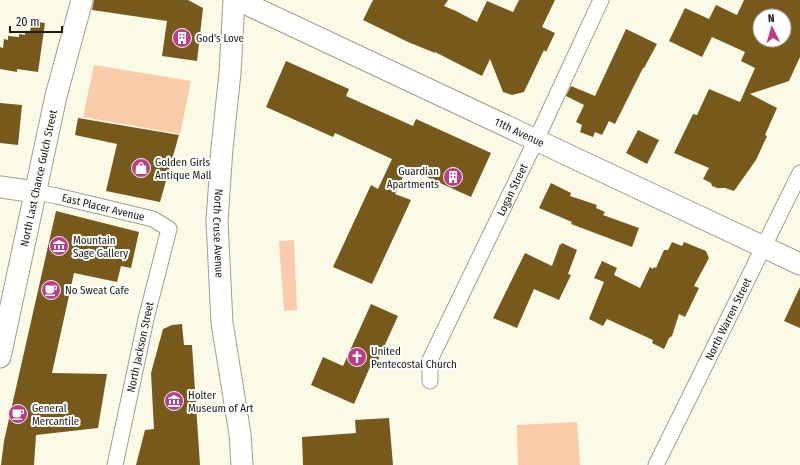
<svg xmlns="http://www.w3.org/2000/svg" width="800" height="465" viewBox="0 0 800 465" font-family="'Fira Sans Condensed',sans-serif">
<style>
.green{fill:#f9cba8}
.building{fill:#77591c;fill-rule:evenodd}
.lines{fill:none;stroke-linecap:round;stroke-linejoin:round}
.street-casing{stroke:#9f9f8d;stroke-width:17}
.secondary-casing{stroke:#9f9f8d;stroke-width:23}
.street{stroke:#fff;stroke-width:15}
.secondary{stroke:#fff;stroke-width:21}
.labels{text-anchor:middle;stroke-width:4;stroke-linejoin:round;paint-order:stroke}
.poi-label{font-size:11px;fill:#1b1a14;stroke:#fff;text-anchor:start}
.street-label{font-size:11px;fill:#1b1a14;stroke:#fff}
</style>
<rect width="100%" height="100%" fill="#fbfae7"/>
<path class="green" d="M 94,65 L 191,81 L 180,134 L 83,117 Z
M 294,240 L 297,310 L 284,311 L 279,241 Z
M 577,422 L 580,465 L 518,465 L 517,425 Z"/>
<path class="building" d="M 94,0 L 188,0 L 203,8 L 197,61 L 162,56 L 167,21 L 92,10 Z
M 373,0 L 448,0 L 444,6 L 456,11 L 477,22 L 487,1 L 513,12 L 519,0 L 555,0 L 542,27 L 555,33 L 546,52 L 544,50 L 524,92 L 512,95 L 503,92 L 490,59 L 482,76 L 435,52 L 435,53 L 408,42 L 363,20 Z
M 744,0 L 800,0 L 800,57 L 789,81 L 750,94 L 777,108 L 765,135 L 767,136 L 756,160 L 734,191 L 725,188 L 717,188 L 712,186 L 711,183 L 703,179 L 709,168 L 674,153 L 693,114 L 697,115 L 709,89 L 740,102 L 755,68 L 741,61 L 745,52 L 712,37 L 702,57 L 669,41 L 685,8 L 709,19 L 716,5 L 737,15 ZM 760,16 L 784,16 L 784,40 L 760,40 Z
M 32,21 L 45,23 L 38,72 L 17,69 L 17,72 L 0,69 L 0,47 L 3,48 L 4,39 L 8,40 L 8,36 L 19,37 L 19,34 L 25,35 L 25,31 L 30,31 Z
M 626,29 L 657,44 L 644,68 L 643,68 L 615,124 L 609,121 L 602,135 L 595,132 L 593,137 L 580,132 L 582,125 L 576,122 L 584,105 L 566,96 L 571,86 L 595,96 Z
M 286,61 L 349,89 L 346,96 L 413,126 L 416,119 L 491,153 L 471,197 L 407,168 L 395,194 L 411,200 L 372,284 L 333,267 L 371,185 L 378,189 L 392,159 L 335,133 L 333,137 L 266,107 Z
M 0,103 L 22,105 L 18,145 L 0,143 Z
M 78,118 L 179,135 L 160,202 L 106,191 L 117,144 L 75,135 Z
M 638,130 L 659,140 L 647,164 L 626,153 Z
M 551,183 L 571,193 L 570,196 L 597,205 L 596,208 L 605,212 L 603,215 L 639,228 L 632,247 L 571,224 L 572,222 L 539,208 Z
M 56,211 L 139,232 L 131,268 L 121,266 L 117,282 L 74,273 L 52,373 L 107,374 L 98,428 L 36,435 L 34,465 L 1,465 L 4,441 Z
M 672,242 L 682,246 L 684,242 L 706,251 L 709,258 L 694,286 L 699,288 L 685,317 L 679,314 L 672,336 L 669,338 L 664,349 L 652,343 L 653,340 L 607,319 L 603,326 L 589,319 L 604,282 L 594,278 L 602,261 L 617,268 L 614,275 L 640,288 L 650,267 L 653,269 L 654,267 L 656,268 L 664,250 L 668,250 Z
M 562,243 L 577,250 L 568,274 L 571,275 L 559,300 L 534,289 L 517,328 L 493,318 L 525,253 L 552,266 L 560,244 L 561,245 Z
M 800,287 L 800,328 L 784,321 Z
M 371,304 L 398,316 L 374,369 L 370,367 L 354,404 L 311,385 L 323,357 L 343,366 Z
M 182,324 L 184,345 L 192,345 L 200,465 L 136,465 L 145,430 L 154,429 L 151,373 L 163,329 L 172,325 Z
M 389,418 L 393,465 L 303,465 L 302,437 L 356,433 L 355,420 Z"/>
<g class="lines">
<defs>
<g id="street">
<path id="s1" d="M 35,192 L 57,196 L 153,219 L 169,229 L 146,319 L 115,465"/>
<path id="s2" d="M 430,381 L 430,360 L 536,140 L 601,0"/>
<path id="s3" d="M 656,465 L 800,173"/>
</g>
<g id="secondary">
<path id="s4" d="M 234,0 L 230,73 L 222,148 L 217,221 L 222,323 L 240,434 L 242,465"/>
<path id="s5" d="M 238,0 L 800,264"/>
<path d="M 0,187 L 35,192"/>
<path id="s6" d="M 0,357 L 56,96 L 82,0"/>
</g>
</defs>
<use href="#street" class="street-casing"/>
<use href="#secondary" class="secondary-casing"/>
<use href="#street" class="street"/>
<use href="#secondary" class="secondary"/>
</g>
<defs>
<symbol id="building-disc" viewBox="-11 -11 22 22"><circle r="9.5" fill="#bc3c87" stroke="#fff"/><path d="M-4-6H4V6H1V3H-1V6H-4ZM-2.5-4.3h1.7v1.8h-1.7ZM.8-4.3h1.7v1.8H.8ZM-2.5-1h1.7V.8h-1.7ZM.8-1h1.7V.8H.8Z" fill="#fff"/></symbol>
<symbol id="shop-disc" viewBox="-11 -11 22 22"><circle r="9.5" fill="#bc3c87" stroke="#fff"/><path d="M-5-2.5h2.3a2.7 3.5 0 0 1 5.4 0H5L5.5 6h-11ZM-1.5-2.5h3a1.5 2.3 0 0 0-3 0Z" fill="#fff"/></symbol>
<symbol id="museum-disc" viewBox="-11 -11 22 22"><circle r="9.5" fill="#bc3c87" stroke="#fff"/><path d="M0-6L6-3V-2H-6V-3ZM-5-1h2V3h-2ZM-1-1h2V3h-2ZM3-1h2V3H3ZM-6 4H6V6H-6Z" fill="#fff"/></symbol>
<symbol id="cafe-disc" viewBox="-11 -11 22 22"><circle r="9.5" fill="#bc3c87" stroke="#fff"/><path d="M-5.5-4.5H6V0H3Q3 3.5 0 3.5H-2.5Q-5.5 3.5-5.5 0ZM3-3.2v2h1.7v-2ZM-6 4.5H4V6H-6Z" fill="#fff"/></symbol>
<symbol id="church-disc" viewBox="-11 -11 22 22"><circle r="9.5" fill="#bc3c87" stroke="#fff"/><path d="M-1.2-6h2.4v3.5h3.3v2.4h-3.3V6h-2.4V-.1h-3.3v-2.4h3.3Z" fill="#fff"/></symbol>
</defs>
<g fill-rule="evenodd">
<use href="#building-disc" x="171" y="27" width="22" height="22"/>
<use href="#shop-disc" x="130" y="157" width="22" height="22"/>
<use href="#building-disc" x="442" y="166" width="22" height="22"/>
<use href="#museum-disc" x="48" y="235" width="22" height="22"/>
<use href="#cafe-disc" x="40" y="279" width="22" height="22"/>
<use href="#church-disc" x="346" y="346" width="22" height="22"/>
<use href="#museum-disc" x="163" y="390" width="22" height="22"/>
<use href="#cafe-disc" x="7" y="403" width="22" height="22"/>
</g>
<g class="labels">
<g class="poi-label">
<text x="196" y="42">God's Love</text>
<text x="155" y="166">Golden Girls<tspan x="155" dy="13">Antique Mall</tspan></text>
<text x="439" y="175" text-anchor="end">Guardian<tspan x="439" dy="13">Apartments</tspan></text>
<text x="73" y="244">Mountain<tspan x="73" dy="13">Sage Gallery</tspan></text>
<text x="65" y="294">No Sweat Cafe</text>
<text x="371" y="355">United<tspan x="371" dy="13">Pentecostal Church</tspan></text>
<text x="188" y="399">Holter<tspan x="188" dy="13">Museum of Art</tspan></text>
<text x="32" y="412">General<tspan x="32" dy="13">Mercantile</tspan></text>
</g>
<g class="street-label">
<text dy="4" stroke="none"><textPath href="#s5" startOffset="311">11th Avenue</textPath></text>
<text dy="4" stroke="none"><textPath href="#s6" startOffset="183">North Last Chance Gulch Street</textPath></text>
<text dy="4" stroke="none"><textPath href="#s2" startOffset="210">Logan Street</textPath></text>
<text dy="4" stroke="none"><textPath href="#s1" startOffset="70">East Placer Avenue</textPath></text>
<text dy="4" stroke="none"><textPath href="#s4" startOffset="234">North Cruse Avenue</textPath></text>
<text dy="4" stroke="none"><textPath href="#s3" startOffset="163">North Warren Street</textPath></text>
<text transform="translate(140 347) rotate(-78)" y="4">North Jackson Street</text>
</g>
</g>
<g transform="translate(772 28) rotate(355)"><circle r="19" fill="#ffffff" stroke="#a4a3a1"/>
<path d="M0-3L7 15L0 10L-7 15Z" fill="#bc3c87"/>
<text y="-6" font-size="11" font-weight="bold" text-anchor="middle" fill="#1b1a14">N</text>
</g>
<path d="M10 26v6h52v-6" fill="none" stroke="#1b1a14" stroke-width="2"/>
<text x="16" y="26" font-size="12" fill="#1b1a14" stroke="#ffffff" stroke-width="3" paint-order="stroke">20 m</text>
</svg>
